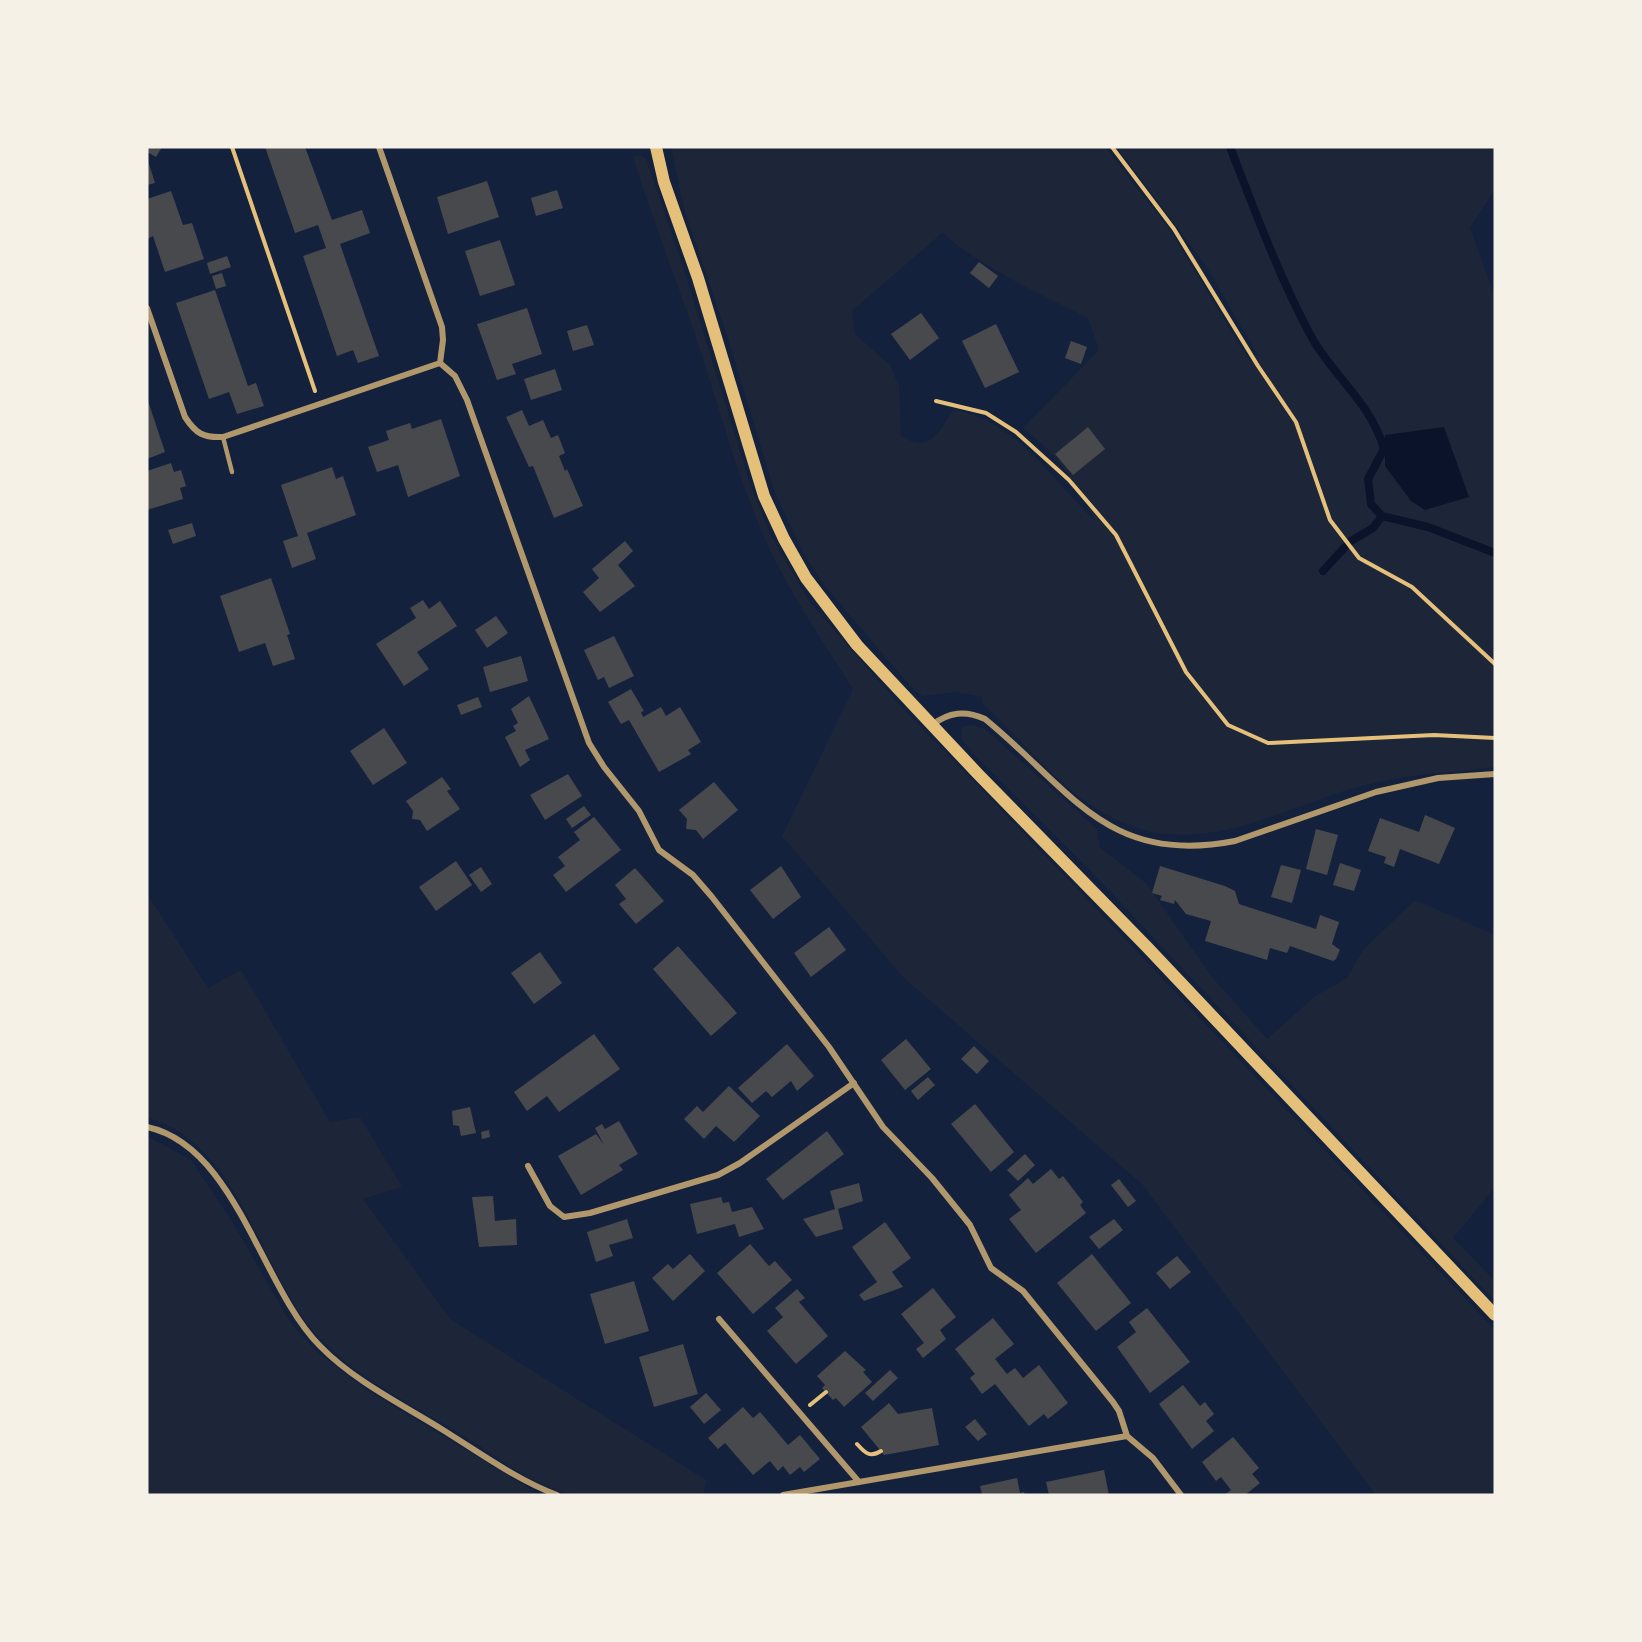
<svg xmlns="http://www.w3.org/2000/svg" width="1642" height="1642" viewBox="0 0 1642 1642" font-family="'Varela Round',sans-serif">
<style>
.green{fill:#1d2539;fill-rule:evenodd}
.water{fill:#0b132b}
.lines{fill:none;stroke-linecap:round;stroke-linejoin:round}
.stream{stroke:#0b132b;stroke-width:8}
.building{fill:#48494c}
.path{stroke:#e5c07b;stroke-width:4}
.service{stroke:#b1986c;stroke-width:4.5}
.minor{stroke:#b1986c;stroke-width:6}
.secondary{stroke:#e5c07b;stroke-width:12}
</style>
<rect width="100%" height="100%" fill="#14213d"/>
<path class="green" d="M 671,147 L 1105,147 L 1170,230 L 1249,361 L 1258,355 L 1206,266 L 1117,147 L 1495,147 L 1495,189 L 1470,228 L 1495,297 L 1495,767 C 1455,772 1412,774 1373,783 C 1287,803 1204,863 1115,819 C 1063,794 1024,742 982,703 L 982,697 L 956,692 L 922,696 L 911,687 L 825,586 L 804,554 L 775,493 L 726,332 L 684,209 ZM 942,233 C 987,270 1037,293 1088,318 L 1099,350 L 1023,428 C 1060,457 1074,479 1095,521 C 1051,479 1019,422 954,410 C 938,430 933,455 901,436 L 899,386 L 890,365 L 855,334 L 852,311 Z
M 640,155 L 646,158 L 685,273 L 750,484 L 769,532 L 809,601 L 896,701 L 1109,922 L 1495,1330 L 1495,1495 L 1376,1495 L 1142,1184 L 905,979 L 782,836 L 853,689 C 824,643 792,597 769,548 C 737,478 718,402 693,329 C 673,271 651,215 633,157 Z
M 973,725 L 985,729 L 1097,829 L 1100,848 L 1146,883 L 1212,977 L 1267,1039 L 1314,997 L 1347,978 L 1364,949 L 1415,900 L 1495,935 L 1495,1187 L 1453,1238 L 1495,1281 L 1495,1301 L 1089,869 L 973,753 L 962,740 L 961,730 L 965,726 Z
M 147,894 L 208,988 L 241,970 L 330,1122 L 360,1117 L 402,1187 L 363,1199 L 450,1319 L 706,1480 L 703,1495 C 675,1495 646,1495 617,1495 C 604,1495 589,1497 576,1495 C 535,1488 496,1456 461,1434 C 410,1403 348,1374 310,1327 C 260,1265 235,1139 147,1118 Z
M 147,1136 L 191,1160 L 230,1218 L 290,1322 L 315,1350 L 365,1389 L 540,1495 L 147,1495 Z"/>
<path class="water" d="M 1444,427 L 1469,497 L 1425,510 L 1411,501 L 1385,466 L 1385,435 Z"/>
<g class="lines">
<path class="stream" d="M 1230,147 C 1255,211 1279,277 1312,338 C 1335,378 1371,403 1384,449 L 1368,479 L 1371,504 L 1382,516 L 1428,527 L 1495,553
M 1351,541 L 1373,528 L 1382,516
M 1323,571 L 1345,547"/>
</g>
<path class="building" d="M 147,147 L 162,147 L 156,157 L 147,152 Z
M 265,147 L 305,147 L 332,220 L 362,210 L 370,233 L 340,244 L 379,356 L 358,363 L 353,350 L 337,356 L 303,256 L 326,248 L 318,225 L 295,233 Z
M 147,158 L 155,183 L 147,185 Z
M 487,181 L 499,217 L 448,234 L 437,197 Z
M 557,190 L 563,208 L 536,216 L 531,198 Z
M 171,191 L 183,225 L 192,223 L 204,259 L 165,272 L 153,236 L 147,239 L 147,199 Z
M 500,240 L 515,285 L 480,296 L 465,251 Z
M 227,256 L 231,267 L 210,274 L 207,263 Z
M 979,262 L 998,276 L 989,288 L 970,273 Z
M 222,273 L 226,286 L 216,289 L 212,276 Z
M 215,290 L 248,386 L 256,383 L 264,406 L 237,414 L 229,392 L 209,399 L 176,303 Z
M 527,308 L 542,354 L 512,364 L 516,374 L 497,380 L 477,324 Z
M 921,313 L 939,338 L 910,360 L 891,334 Z
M 996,324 L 1019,372 L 985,388 L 962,341 Z
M 587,325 L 594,345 L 573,351 L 567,331 Z
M 1071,341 L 1087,347 L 1081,364 L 1065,358 Z
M 555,369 L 562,390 L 531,400 L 524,379 Z
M 147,398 L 165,452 L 147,459 Z
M 522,410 L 529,426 L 543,420 L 551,438 L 558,435 L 565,453 L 559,456 L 565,471 L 567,469 L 583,506 L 554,518 L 533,466 L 529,467 L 506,417 Z
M 441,419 L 460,476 L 408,497 L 398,465 L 377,472 L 368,447 L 389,440 L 386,431 L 410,423 L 412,429 Z
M 1088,427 L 1105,449 L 1073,475 L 1055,454 Z
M 171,463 L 174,472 L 181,470 L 186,486 L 180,488 L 183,499 L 147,510 L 147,471 Z
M 332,467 L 336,479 L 343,476 L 356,515 L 307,533 L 316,559 L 292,568 L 283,541 L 298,536 L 281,485 Z
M 192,523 L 196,536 L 173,544 L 168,530 Z
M 625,541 L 633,551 L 618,565 L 635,586 L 600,612 L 583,592 L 599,578 L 592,569 Z
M 271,578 L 290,634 L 287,635 L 295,659 L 273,666 L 265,643 L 239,652 L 220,596 Z
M 423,600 L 429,609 L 440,601 L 457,626 L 417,652 L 429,669 L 404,686 L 376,644 L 416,618 L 410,608 Z
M 496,616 L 508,633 L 487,648 L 475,630 Z
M 614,636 L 634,676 L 609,688 L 604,677 L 598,680 L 584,650 Z
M 521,656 L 528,681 L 490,692 L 483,667 Z
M 631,689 L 644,711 L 641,712 L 643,717 L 661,707 L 666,716 L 680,707 L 701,742 L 688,750 L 691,754 L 659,772 L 629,720 L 621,724 L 608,702 Z
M 529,696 L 549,739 L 525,750 L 530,760 L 520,767 L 505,737 L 516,731 L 513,726 L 518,723 L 511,709 Z
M 478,697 L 482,707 L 461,715 L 457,705 Z
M 384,728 L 407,763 L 373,785 L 350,751 Z
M 568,774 L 582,796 L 545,820 L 530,795 Z
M 442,777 L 451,789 L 447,791 L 460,809 L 427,831 L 420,820 L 412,819 L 413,811 L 406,801 Z
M 714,782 L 738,810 L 703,839 L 696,830 L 686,829 L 687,819 L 679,810 Z
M 584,806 L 591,815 L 572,828 L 566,819 Z
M 1425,815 L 1455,828 L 1439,864 L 1400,849 L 1394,867 L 1384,863 L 1386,857 L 1368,851 L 1380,818 L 1419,832 Z
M 594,817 L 621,850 L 566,892 L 553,875 L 565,866 L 558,857 L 580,840 L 574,832 Z
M 1316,829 L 1338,835 L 1327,875 L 1306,869 Z
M 456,861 L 472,885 L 436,911 L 419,887 Z
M 1340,863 L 1361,870 L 1354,891 L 1333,885 Z
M 1281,865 L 1301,870 L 1292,903 L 1271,897 Z
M 781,866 L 801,897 L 773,919 L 750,890 Z
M 1160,866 L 1225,886 L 1235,891 L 1239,904 L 1316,929 L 1320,915 L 1339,922 L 1332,944 L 1340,950 L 1336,959 L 1333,961 L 1290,946 L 1287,953 L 1270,948 L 1267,960 L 1205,941 L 1211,921 L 1186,914 L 1175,900 L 1174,904 L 1160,900 L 1162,896 L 1152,893 Z
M 481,867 L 492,884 L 481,892 L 469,875 Z
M 635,868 L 664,901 L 636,924 L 619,904 L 626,899 L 615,885 Z
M 829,927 L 846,950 L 811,977 L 794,953 Z
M 678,946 L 737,1013 L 711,1036 L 653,969 Z
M 540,952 L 562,983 L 534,1004 L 511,973 Z
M 594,1034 L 620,1069 L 559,1112 L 547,1096 L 527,1111 L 514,1092 Z
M 906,1039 L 931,1069 L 905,1090 L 881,1060 Z
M 787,1044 L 814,1076 L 797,1091 L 791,1081 L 772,1097 L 766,1091 L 752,1103 L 738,1088 Z
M 974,1046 L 989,1061 L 977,1074 L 961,1059 Z
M 928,1077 L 935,1085 L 918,1100 L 911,1091 Z
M 729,1086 L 760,1116 L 734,1142 L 716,1126 L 704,1139 L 684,1119 L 697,1106 L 703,1112 Z
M 975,1104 L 1014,1152 L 991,1172 L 951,1124 Z
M 470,1107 L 476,1133 L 461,1136 L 459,1126 L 453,1125 L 452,1111 Z
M 619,1121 L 638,1154 L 619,1165 L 623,1170 L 581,1195 L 558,1156 L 596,1134 L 604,1145 L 595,1128 L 602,1124 L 605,1129 Z
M 489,1130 L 490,1137 L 482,1139 L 481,1132 Z
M 827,1131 L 844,1154 L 783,1200 L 766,1179 Z
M 1025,1154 L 1035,1165 L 1018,1181 L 1007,1170 Z
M 1051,1169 L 1059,1179 L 1063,1176 L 1083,1202 L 1080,1205 L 1086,1213 L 1036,1253 L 1009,1219 L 1021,1210 L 1009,1195 L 1028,1178 L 1033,1184 Z
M 1119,1179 L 1136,1201 L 1128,1207 L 1111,1185 Z
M 859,1183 L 863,1201 L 838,1209 L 843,1229 L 816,1237 L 803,1219 L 835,1209 L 830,1191 Z
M 493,1196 L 495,1221 L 516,1219 L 517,1245 L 479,1247 L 472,1197 Z
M 721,1197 L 723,1203 L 729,1202 L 732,1212 L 752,1207 L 764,1229 L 739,1237 L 735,1224 L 697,1234 L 690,1204 Z
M 627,1219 L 633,1238 L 609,1245 L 613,1256 L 596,1262 L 587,1232 Z
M 1114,1219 L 1123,1230 L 1099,1249 L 1089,1237 Z
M 885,1222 L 911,1258 L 892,1272 L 903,1287 L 864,1301 L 859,1295 L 877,1282 L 852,1247 Z
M 750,1244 L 769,1266 L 775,1261 L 792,1280 L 753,1314 L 717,1273 Z
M 690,1254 L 705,1271 L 673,1301 L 652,1278 L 668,1264 L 673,1269 Z
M 1092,1254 L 1131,1303 L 1096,1331 L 1057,1283 Z
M 1177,1256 L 1191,1272 L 1170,1289 L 1156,1273 Z
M 634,1281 L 649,1331 L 605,1344 L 590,1294 Z
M 933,1288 L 956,1317 L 940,1330 L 946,1339 L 923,1358 L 916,1349 L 924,1343 L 901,1314 Z
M 797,1289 L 805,1298 L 799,1302 L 828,1336 L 796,1364 L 767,1331 L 783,1317 L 775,1308 Z
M 1147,1308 L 1190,1362 L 1150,1393 L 1117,1347 L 1136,1332 L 1129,1322 Z
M 993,1318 L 1014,1344 L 995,1359 L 1007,1374 L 1015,1368 L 1023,1378 L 1039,1365 L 1068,1403 L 1048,1419 L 1044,1414 L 1029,1426 L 995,1384 L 982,1394 L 970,1378 L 975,1374 L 955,1349 Z
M 683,1344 L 698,1394 L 654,1407 L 639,1357 Z
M 845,1351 L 866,1370 L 863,1372 L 872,1382 L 844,1407 L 836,1398 L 833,1400 L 822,1388 L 825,1385 L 817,1376 Z
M 890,1370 L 898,1378 L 873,1401 L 865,1393 Z
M 1183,1385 L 1200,1406 L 1205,1402 L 1214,1414 L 1206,1421 L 1214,1431 L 1192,1449 L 1159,1404 Z
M 706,1393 L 721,1410 L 704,1424 L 690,1407 Z
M 889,1403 L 898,1414 L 932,1408 L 939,1445 L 884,1455 L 861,1427 Z
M 743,1407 L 753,1418 L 760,1412 L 788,1445 L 800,1435 L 820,1459 L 804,1472 L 800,1467 L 790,1475 L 783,1466 L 778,1471 L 770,1461 L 753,1475 L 725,1443 L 718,1449 L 708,1438 Z
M 975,1419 L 987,1434 L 978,1441 L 965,1427 Z
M 1233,1437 L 1259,1468 L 1252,1474 L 1260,1483 L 1245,1495 L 1224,1495 L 1231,1490 L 1221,1477 L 1216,1481 L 1202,1462 Z
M 1104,1470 L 1109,1495 L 1049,1495 L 1046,1482 Z
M 1017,1478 L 1020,1493 L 1024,1492 L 1025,1495 L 982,1495 L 980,1486 Z"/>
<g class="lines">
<path class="path" d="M 232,147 L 315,391
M 1112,147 L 1174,229 L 1258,366 L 1296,422 L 1330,520 L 1359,558 L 1412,587 L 1495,664
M 936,401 L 986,413 L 1016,432 L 1069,480 L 1116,535 L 1186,672 L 1228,725 L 1268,743 L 1434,735 L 1495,738
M 810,1405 L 826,1392
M 857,1444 C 865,1453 870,1458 881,1451"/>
<path class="service" d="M 223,437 L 232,472"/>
<path class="minor" d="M 379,147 L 442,327 L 443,340 L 440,363 L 455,376 L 467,400 L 589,743 L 604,767 L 639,811 L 659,850 L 693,875 L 712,897 L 829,1047 L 883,1127 L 932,1178 L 970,1225 L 991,1268 L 1023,1291 L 1113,1402 L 1119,1411 L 1127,1436 L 1153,1458 L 1181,1495
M 147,308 L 185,417 C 196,434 204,438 223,437 L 440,363
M 932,725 C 949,712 965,710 985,719 C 1072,790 1107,866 1235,841 L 1376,792 L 1438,778 L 1495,774
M 147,1127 C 236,1146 261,1287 320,1346 C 354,1381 401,1404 443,1430 C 480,1453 517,1480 557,1495
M 528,1166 L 550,1206 L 564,1217 L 590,1213 L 718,1175 L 740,1163 L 854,1083
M 719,1319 L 859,1482
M 783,1495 L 1127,1436"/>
<path class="secondary" d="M 656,147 L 664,182 L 698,278 L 764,496 L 784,539 L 806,578 L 857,645 L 978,774 L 1147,947 L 1495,1315"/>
</g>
<rect width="1642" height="1642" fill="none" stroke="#f6f1e7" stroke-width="297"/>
</svg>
